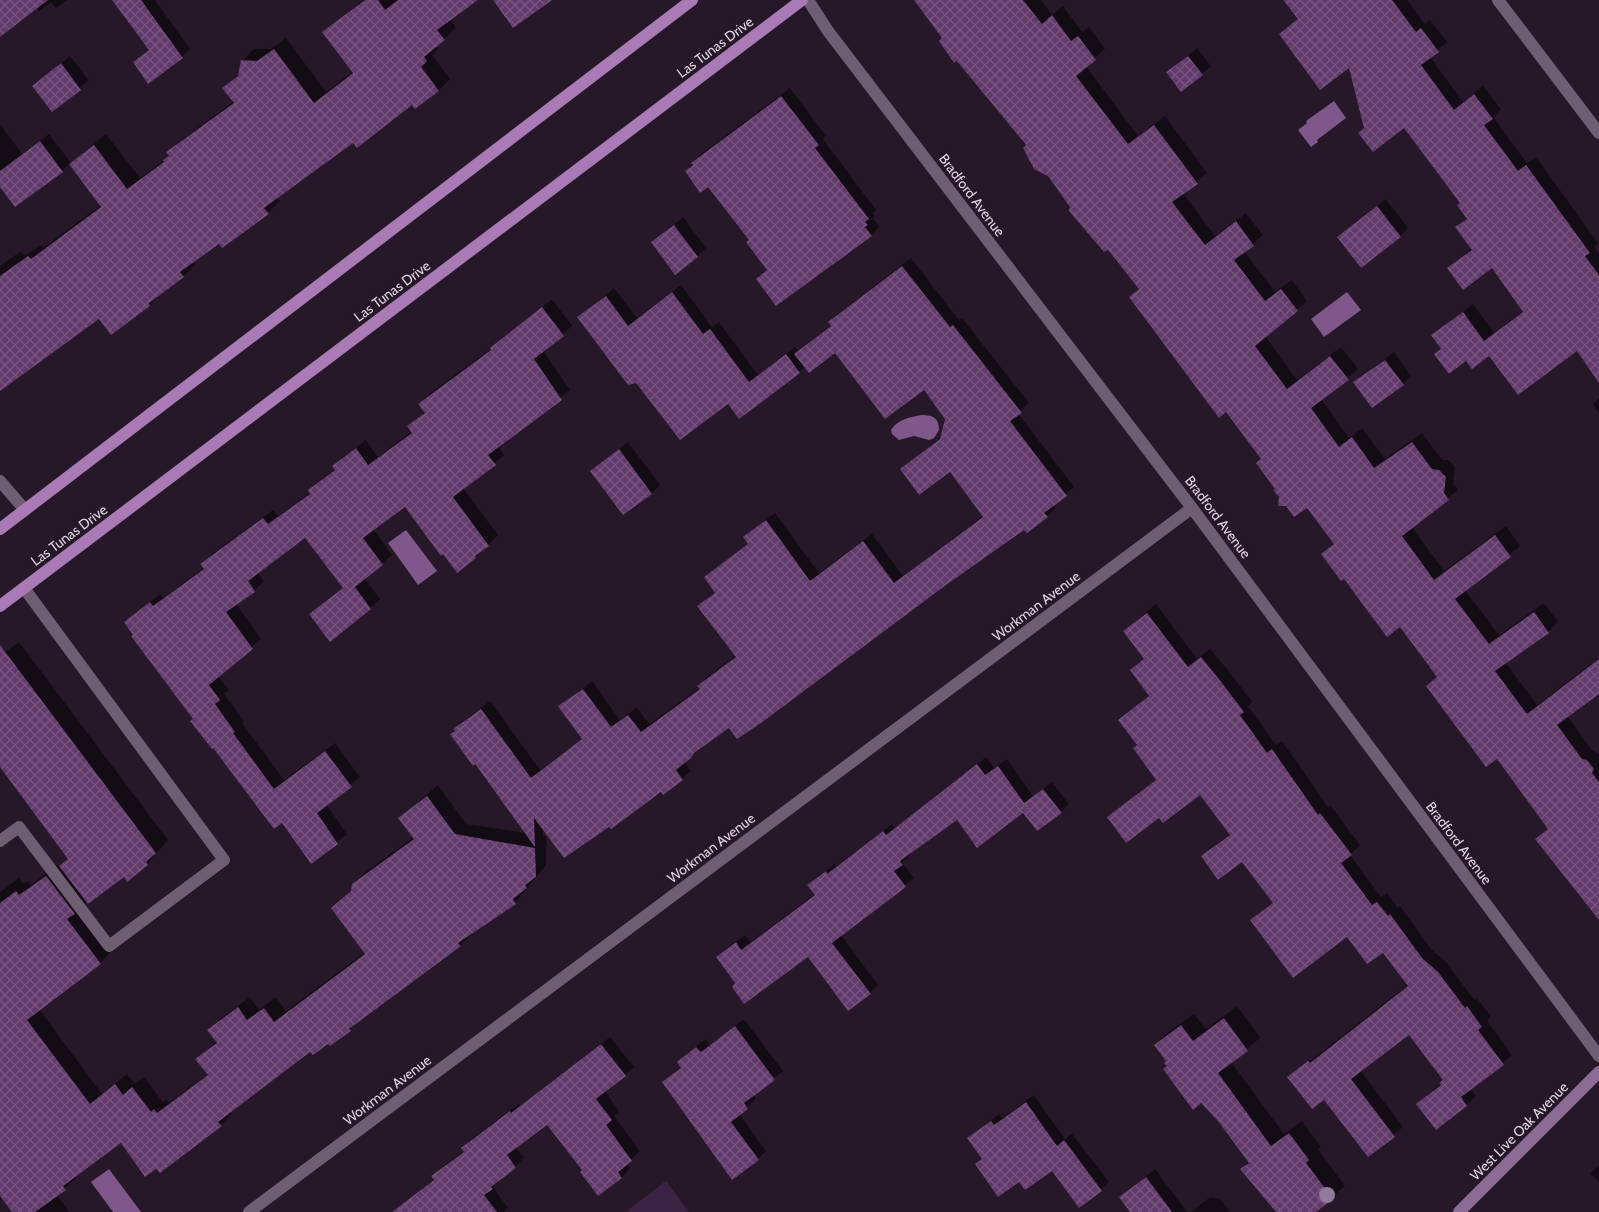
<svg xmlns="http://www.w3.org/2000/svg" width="1599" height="1212" viewBox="0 0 1599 1212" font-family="Cabin,sans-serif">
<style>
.green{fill:#3c2343}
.water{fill:#80578b}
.shadow{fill:#0007}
.building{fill:url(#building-cross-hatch)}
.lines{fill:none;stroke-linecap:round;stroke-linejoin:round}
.lane{stroke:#6f5e73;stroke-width:12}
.street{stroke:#6f5e73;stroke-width:12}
.secondary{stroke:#8c6c94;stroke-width:12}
.primary{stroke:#a97ab5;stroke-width:12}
.tree{fill:#93799a}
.labels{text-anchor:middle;stroke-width:4.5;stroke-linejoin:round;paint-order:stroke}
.street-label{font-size:14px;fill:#dfd6e2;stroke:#261829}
</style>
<defs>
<pattern id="building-cross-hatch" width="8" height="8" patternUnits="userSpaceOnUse" patternTransform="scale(1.25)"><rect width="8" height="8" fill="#623a6c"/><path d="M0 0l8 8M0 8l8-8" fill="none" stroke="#785681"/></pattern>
</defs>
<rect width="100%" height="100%" fill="#261829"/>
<path class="green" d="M 666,1181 L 689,1212 L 628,1212 L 627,1211 Z"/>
<path class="water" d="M 1334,101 L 1346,118 L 1317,140 L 1318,142 L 1311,147 L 1298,130 L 1307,123 L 1306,121 Z
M 1347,292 L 1361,310 L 1324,337 L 1311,319 Z
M 922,415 C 933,415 939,418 939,430 L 934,438 L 929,440 L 914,436 L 899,440 L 892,434 L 891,430 C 898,419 910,417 922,415 Z
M 406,530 L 437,571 L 418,585 L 388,543 Z
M 109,1169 L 141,1212 L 113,1212 L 91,1182 Z"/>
<path class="shadow" d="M 0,0 L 67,0 L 56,8 L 51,2 L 39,11 L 36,7 L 0,35 Z
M 113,0 L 155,0 L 190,49 L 182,57 L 134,62 L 150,49 Z
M 363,0 L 476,0 L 450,19 L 456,28 L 436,46 L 438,49 L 432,55 L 450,79 L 438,91 L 412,104 L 353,141 L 277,197 L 280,201 L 268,213 L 219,243 L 193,262 L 195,265 L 184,276 L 161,293 L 150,305 L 99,317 L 0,390 L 0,266 L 21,251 L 25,256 L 40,245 L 43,248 L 101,205 L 70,163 L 62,171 L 0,185 L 0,124 L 22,154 L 49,134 L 71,163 L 106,134 L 140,178 L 167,158 L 170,155 L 168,152 L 180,141 L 234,101 L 224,88 L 240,73 L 242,61 L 254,49 L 270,49 L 286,38 L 326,92 L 353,71 L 324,33 Z
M 916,0 L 1041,0 L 1052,15 L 1063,6 L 1082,32 L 1089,27 L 1105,49 L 1086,66 L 1138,136 L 1165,116 L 1207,173 L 1183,193 L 1215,236 L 1246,213 L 1263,235 L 1244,251 L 1275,292 L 1292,280 L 1307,301 L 1265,336 L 1297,380 L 1341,347 L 1358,369 L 1321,399 L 1349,438 L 1362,428 L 1385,459 L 1422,433 L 1442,460 L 1449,460 L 1455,467 L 1453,483 L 1458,490 L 1412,527 L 1444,571 L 1506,526 L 1520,546 L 1465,590 L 1499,635 L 1544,603 L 1558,622 L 1548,632 L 1505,662 L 1537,705 L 1599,658 L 1599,692 L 1567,716 L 1592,750 L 1599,753 L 1599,903 L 1536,839 L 1549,828 L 1497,757 L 1428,686 L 1438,676 L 1400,626 L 1345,577 L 1323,554 L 1334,543 L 1307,506 L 1280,496 L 1262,458 L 1227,410 L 1131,297 L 1139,288 L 1072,207 Z
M 1282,0 L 1303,0 L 1290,10 Z
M 1378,0 L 1407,0 L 1425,24 L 1430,20 L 1447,42 L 1430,57 L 1463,102 L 1483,86 L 1501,109 L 1493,117 L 1527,163 L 1536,157 L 1598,243 L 1594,247 L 1599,254 L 1599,381 L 1577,350 L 1489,355 L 1467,359 L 1436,354 L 1442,348 L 1433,335 L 1473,304 L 1494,333 L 1524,310 L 1492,266 L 1449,268 L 1472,248 L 1457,227 L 1467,218 L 1461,202 L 1405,127 L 1365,127 Z
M 1197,48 L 1211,66 L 1202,74 L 1168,72 Z
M 70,56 L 89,80 L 52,111 L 33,86 Z
M 790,88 L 826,136 L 823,139 L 876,210 L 873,213 L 875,216 L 873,218 L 879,227 L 871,235 L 758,279 L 767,269 L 750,239 L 709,185 L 686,171 L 701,154 Z
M 1386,199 L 1408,228 L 1400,236 L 1339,237 Z
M 683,217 L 706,248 L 697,256 L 653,242 Z
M 911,258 L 959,320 L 962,318 L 1029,403 L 1018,413 L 1074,487 L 1053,505 L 1056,508 L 1047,516 L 1024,528 L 729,726 L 684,761 L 691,771 L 682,779 L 565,856 L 543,827 L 543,836 L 546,836 L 546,865 L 515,903 L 471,933 L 472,934 L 461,945 L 361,1018 L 350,1030 L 330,1044 L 329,1042 L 310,1050 L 230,1112 L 232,1114 L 221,1125 L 121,1142 L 75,1176 L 76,1178 L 57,1195 L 69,1212 L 13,1212 L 3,1198 L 0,1201 L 0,892 L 19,878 L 23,884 L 28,881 L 31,885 L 57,865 L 59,867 L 69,858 L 0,765 L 0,656 L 19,642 L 168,840 L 147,864 L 124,875 L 79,908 L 111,952 L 100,963 L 39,1009 L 102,1094 L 127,1074 L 135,1084 L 144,1077 L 163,1102 L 166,1099 L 169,1103 L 208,1074 L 197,1059 L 217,1041 L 209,1031 L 220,1019 L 250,997 L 259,1010 L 276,997 L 286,1011 L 365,952 L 332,909 L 352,890 L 353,885 L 364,873 L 414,837 L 400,818 L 438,785 L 466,824 L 526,833 L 451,734 L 463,721 L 490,701 L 540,770 L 583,738 L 560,707 L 592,681 L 620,720 L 637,707 L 649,724 L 701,687 L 699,686 L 707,677 L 736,656 L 699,606 L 716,591 L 705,577 L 749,543 L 744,537 L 775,513 L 819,573 L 872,534 L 903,576 L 984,515 L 950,471 L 901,470 L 941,437 L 947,419 L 924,389 L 835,351 L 805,367 L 739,418 L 728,403 L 637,381 L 579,317 L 614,288 L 637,318 L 681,285 L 712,327 L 719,322 L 758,375 L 795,347 L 798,351 L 831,325 L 829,323 L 838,314 Z
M 552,299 L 572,326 L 543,350 L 570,390 L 498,446 L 504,455 L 463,488 L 498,535 L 476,557 L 457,571 L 406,505 L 373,529 L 392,555 L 364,578 L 380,599 L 370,608 L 311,614 L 344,587 L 305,536 L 257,572 L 264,581 L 255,590 L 245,575 L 236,604 L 261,639 L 218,676 L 229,690 L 224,694 L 244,721 L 242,723 L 284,780 L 335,743 L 360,777 L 326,804 L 347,834 L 312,862 L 283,821 L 274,828 L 192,721 L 194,719 L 125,622 L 160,594 L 163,598 L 205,567 L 202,564 L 212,554 L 273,510 L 278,516 L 311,492 L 309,490 L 319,481 L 335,469 L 333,466 L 343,457 L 366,440 L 378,457 L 412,431 L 409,427 L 425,412 L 419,404 L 429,394 L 492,348 Z
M 1394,352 L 1411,376 L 1403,384 L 1355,382 Z
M 1599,398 L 1599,413 L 1593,404 Z
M 628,442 L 660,485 L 651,494 L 592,471 Z
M 1156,604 L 1197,659 L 1210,649 L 1231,674 L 1252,702 L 1248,706 L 1276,745 L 1282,741 L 1328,807 L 1330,805 L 1360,845 L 1350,855 L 1381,897 L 1387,893 L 1398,908 L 1400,906 L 1431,949 L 1447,963 L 1474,1000 L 1477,998 L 1491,1017 L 1487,1021 L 1512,1055 L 1470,1089 L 1476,1096 L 1467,1105 L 1436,1128 L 1418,1104 L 1444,1080 L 1409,1034 L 1360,1070 L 1403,1127 L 1368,1156 L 1325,1098 L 1289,1077 L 1408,985 L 1383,951 L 1347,935 L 1252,920 L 1274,902 L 1243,860 L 1203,856 L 1230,834 L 1200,793 L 1160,816 L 1109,817 L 1157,779 L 1138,744 L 1120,720 L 1150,695 L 1132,670 L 1145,658 L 1124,631 Z
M 986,757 L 994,768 L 1007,759 L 1033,796 L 1052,782 L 1069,804 L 1061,812 L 1024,811 L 957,818 L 909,853 L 910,855 L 902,863 L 914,878 L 841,935 L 878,985 L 870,993 L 808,955 L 737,983 L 718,957 L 726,948 L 745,935 L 750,942 L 815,894 L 809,886 L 817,877 L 835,864 L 836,866 L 892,824 L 895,828 Z
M 1237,1006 L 1260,1038 L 1231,1062 L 1284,1134 L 1302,1121 L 1321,1147 L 1318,1149 L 1345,1186 L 1314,1212 L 1276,1212 L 1242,1169 L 1249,1161 L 1219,1120 L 1168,1066 L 1168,1061 L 1156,1045 L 1168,1032 L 1194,1014 L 1206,1029 Z
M 744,1019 L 783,1071 L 753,1095 L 756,1099 L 739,1114 L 766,1151 L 758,1159 L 664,1082 L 682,1067 L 678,1062 L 687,1054 L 705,1039 L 710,1045 Z
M 610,1037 L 634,1067 L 605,1091 L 619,1111 L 614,1116 L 640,1151 L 626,1164 L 630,1168 L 622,1177 L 598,1194 L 583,1170 L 547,1123 L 515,1147 L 524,1158 L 493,1187 L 508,1208 L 504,1212 L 400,1212 L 401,1207 L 434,1179 L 433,1177 L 441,1168 L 465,1150 L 463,1148 L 471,1139 L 519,1104 L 520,1106 Z
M 1034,1095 L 1065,1139 L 1072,1134 L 1109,1182 L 1080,1206 L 1052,1170 L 1019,1180 L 983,1158 L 969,1138 L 999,1114 L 1002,1118 Z
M 1599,1165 L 1599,1182 L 1590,1174 Z
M 1155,1169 L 1187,1212 L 1131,1212 L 1120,1197 Z
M 1210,1197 L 1220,1199 L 1230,1212 L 1191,1212 Z"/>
<path class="building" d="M 0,0 L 48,0 L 0,37 Z
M 112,0 L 141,0 L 183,58 L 148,84 L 133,62 L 149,50 Z
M 365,0 L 378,0 L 385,10 L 398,0 L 478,0 L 437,30 L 445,40 L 424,57 L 427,61 L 421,67 L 439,91 L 415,109 L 412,105 L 357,148 L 353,143 L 264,208 L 269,214 L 222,248 L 219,244 L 180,272 L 184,277 L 149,303 L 150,306 L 111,335 L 99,319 L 0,391 L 0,276 L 28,256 L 31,259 L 101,207 L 69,164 L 94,145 L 127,189 L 164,162 L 163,160 L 169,156 L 166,152 L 234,103 L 222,88 L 238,76 L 241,60 L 257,61 L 274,49 L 314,103 L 353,73 L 322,32 Z
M 493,0 L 552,0 L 513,28 Z
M 914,0 L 1023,0 L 1042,24 L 1052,15 L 1071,41 L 1078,36 L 1096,60 L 1076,76 L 1128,144 L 1154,125 L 1198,184 L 1172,202 L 1205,245 L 1236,221 L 1254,246 L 1234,260 L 1265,301 L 1281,289 L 1298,311 L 1255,346 L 1287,389 L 1330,356 L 1349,380 L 1311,408 L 1339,447 L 1352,437 L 1374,468 L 1412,442 L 1432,469 L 1439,470 L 1446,477 L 1444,493 L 1449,500 L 1402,536 L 1434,580 L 1495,535 L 1511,557 L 1455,599 L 1489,644 L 1534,612 L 1549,633 L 1495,671 L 1527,714 L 1599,659 L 1599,694 L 1557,725 L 1582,759 L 1587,760 L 1594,769 L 1592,773 L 1599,782 L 1599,920 L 1535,839 L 1548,829 L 1497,759 L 1486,767 L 1426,686 L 1437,677 L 1400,627 L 1387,637 L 1344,579 L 1341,581 L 1321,554 L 1334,544 L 1307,508 L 1294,517 L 1286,506 L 1278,506 L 1279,497 L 1273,490 L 1275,489 L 1256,463 L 1261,459 L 1226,412 L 1219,418 L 1129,297 L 1139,289 L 1108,250 L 1104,252 L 1069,211 L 1070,207 L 1048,176 L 1034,169 L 1023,148 L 1026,145 L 957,61 L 954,63 L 939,41 L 942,38 Z
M 1283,0 L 1392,0 L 1416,32 L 1421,28 L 1439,52 L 1421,65 L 1454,110 L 1474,94 L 1493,119 L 1484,125 L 1518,171 L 1526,165 L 1590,253 L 1585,256 L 1599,275 L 1599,383 L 1577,351 L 1518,395 L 1489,356 L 1472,369 L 1466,361 L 1449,374 L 1434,354 L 1441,349 L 1431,335 L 1463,312 L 1484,341 L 1523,312 L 1492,268 L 1463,290 L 1447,268 L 1472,250 L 1455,227 L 1467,219 L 1457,205 L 1460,203 L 1404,128 L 1373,152 L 1358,133 L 1364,128 L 1349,68 L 1320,90 L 1279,34 L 1298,19 Z
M 1188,56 L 1203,75 L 1181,92 L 1166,72 Z
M 61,63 L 81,90 L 52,112 L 32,86 Z
M 781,96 L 819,145 L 815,148 L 869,219 L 865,222 L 868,225 L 865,227 L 872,236 L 776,306 L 756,279 L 767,270 L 746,242 L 749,240 L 708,187 L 700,193 L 685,171 L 693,165 L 691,163 Z
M 40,141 L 63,172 L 15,207 L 0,187 L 0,171 Z
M 1377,206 L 1401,237 L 1361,268 L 1337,237 Z
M 674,225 L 698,257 L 675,275 L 651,242 Z
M 902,266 L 950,327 L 953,325 L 1022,413 L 1010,421 L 1067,496 L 1044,513 L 1048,517 L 1027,533 L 1024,530 L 946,585 L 761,723 L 737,739 L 729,728 L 694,753 L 691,758 L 676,770 L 683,780 L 663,795 L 661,792 L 611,829 L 609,827 L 564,858 L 534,818 L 535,847 L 475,764 L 473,766 L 450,734 L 455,731 L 453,729 L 481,709 L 531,778 L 582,739 L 558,706 L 583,689 L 611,727 L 628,715 L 641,732 L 700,689 L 697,686 L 736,657 L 697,606 L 715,593 L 704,577 L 748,544 L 743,537 L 766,520 L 810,581 L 863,541 L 894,583 L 983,517 L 950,472 L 919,495 L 900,469 L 940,439 L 945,419 L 924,390 L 885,419 L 835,353 L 809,373 L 794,354 L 831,326 L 828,322 Z
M 672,292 L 703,334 L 710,329 L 749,382 L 786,354 L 800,373 L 739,419 L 728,404 L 680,440 L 636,383 L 628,385 L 577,317 L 606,296 L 628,326 Z
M 542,307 L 564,336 L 534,359 L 562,400 L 488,455 L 496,465 L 453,497 L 489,546 L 475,556 L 476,558 L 457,573 L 443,554 L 441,556 L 405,507 L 363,538 L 383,565 L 355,587 L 371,609 L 330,642 L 309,614 L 343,588 L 305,538 L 248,581 L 255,592 L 226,612 L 253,649 L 209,685 L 220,700 L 215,704 L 235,732 L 233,733 L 274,789 L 325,751 L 352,787 L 317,813 L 338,844 L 311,864 L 282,823 L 274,829 L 213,748 L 212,749 L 190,721 L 193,719 L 131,636 L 133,635 L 124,622 L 150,602 L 153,606 L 204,569 L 200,564 L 263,518 L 268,524 L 310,494 L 308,490 L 335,470 L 332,466 L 356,448 L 368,465 L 412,433 L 407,426 L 425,413 L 418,404 L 491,350 L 490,348 Z
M 1385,360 L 1404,385 L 1372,408 L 1353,382 Z
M 619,449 L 652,494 L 623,515 L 590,471 Z
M 1147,613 L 1188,667 L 1201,657 L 1222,683 L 1244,712 L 1240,715 L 1267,753 L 1272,749 L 1318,815 L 1320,813 L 1352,855 L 1341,863 L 1372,905 L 1377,902 L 1388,916 L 1390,914 L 1422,958 L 1438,972 L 1465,1008 L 1467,1006 L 1482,1027 L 1478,1030 L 1504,1065 L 1461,1097 L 1467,1106 L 1436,1130 L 1416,1104 L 1441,1085 L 1439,1083 L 1443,1080 L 1409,1035 L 1351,1079 L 1395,1137 L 1368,1157 L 1324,1100 L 1312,1109 L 1287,1077 L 1308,1061 L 1310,1063 L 1408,986 L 1383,953 L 1367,964 L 1347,937 L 1293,978 L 1250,920 L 1273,903 L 1242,862 L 1218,880 L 1201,856 L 1230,835 L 1200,795 L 1163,823 L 1159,818 L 1126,843 L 1107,817 L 1156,780 L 1133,748 L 1137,745 L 1118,720 L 1149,696 L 1130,670 L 1144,659 L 1123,631 Z
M 0,645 L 156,853 L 146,862 L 148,865 L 127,882 L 124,877 L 88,904 L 59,866 L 68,859 L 0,767 Z
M 977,764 L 985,775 L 998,766 L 1024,803 L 1043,789 L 1062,813 L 1037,831 L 1023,813 L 977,848 L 957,820 L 900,861 L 903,865 L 894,871 L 906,887 L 832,943 L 871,994 L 848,1011 L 808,957 L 744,1004 L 732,987 L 735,983 L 716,957 L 736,942 L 741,950 L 815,895 L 807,885 L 826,871 L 827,874 L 883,831 L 886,835 Z
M 427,796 L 455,834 L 535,848 L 536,877 L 525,885 L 527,888 L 513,899 L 516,904 L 458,943 L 461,946 L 349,1029 L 351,1031 L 330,1046 L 328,1044 L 313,1055 L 310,1052 L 218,1122 L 222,1126 L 160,1173 L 156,1169 L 145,1177 L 121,1143 L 63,1186 L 66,1190 L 35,1212 L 12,1212 L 0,1196 L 0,903 L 16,891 L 19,895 L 46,876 L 75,914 L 67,919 L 101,964 L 27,1020 L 90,1104 L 115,1084 L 123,1095 L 132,1087 L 151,1112 L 154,1109 L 157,1113 L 208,1075 L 195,1059 L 217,1043 L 207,1030 L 238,1007 L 247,1020 L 264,1008 L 274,1022 L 365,954 L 331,908 L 351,891 L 352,884 L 414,839 L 398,818 Z
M 1224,1018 L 1248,1051 L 1218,1073 L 1271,1146 L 1289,1133 L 1309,1160 L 1306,1163 L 1333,1199 L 1316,1212 L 1276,1212 L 1240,1169 L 1249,1163 L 1218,1121 L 1201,1103 L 1193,1110 L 1163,1069 L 1167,1066 L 1164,1063 L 1166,1061 L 1154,1045 L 1181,1025 L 1193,1041 Z
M 735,1026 L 775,1080 L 744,1103 L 748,1109 L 731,1122 L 759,1160 L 732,1180 L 662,1082 L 681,1068 L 677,1062 L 696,1047 L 701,1052 Z
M 601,1044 L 626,1076 L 596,1099 L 612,1120 L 606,1125 L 632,1161 L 618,1172 L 622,1178 L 598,1196 L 580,1172 L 582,1170 L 547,1125 L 507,1155 L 516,1168 L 491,1187 L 493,1189 L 484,1195 L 497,1212 L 392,1212 L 434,1180 L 431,1176 L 464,1152 L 461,1148 L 510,1111 L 511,1113 Z
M 1026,1102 L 1057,1146 L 1064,1140 L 1102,1191 L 1079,1208 L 1052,1171 L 1025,1190 L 1019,1182 L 998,1197 L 975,1164 L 982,1159 L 967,1138 L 991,1121 L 994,1125 Z
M 1146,1177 L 1172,1212 L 1130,1212 L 1119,1197 Z"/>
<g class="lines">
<path class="lane" d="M 0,481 L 25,510
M 0,841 L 19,827 L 109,946 L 224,860 L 24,588"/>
<path class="street" d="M 808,0 L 828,31 L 1192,508 L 1599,1056
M 1498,0 L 1599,133
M 249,1212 L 1192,508"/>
<path class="secondary" d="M 1459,1212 L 1599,1072"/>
<path class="primary" d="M 0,529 L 692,0
M 0,606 L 802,0"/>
</g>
<circle class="tree" cx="1327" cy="1195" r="8"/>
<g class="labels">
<g class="street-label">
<text transform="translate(715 47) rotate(-37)" y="5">Las Tunas Drive</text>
<text transform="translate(972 195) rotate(53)" y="5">Bradford Avenue</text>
<text transform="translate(392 291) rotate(-37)" y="5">Las Tunas Drive</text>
<text transform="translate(1218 517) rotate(53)" y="5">Bradford Avenue</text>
<text transform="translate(69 535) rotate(-37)" y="5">Las Tunas Drive</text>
<text transform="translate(1036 606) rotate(-37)" y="5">Workman Avenue</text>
<text transform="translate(1459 843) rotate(53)" y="5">Bradford Avenue</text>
<text transform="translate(711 848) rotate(-37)" y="5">Workman Avenue</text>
<text transform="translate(387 1090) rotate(-37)" y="5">Workman Avenue</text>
<text transform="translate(1519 1131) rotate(-45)" y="5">West Live Oak Avenue</text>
</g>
</g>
</svg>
